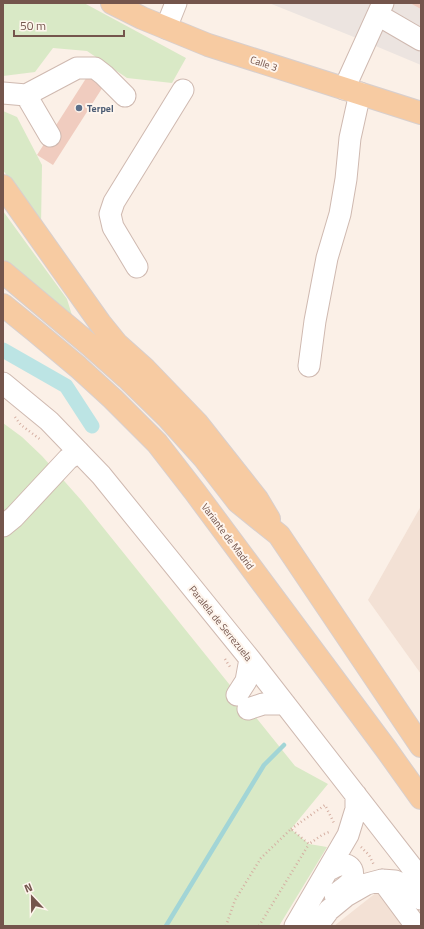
<svg xmlns="http://www.w3.org/2000/svg" width="424" height="929" viewBox="0 0 424 929" font-family="'Titillium Web',sans-serif">
<style>
.residential{fill:#f3e1d5}
.industrial{fill:#ece4e0}
.green{fill:#d9e9c6}
.lines{fill:none;stroke-linecap:round;stroke-linejoin:round}
.stream{stroke:#a2d5d6;stroke-width:4.5}
.canal{stroke:#bce4e4;stroke-width:15}
.building{fill:#f0ccbf}
.minor-casing{stroke:#cfb9b0;stroke-width:23}
.major-casing{stroke:#d8cfcd;stroke-width:24}
.path{stroke:#d5afa2;stroke-width:2.5;stroke-dasharray:1 3;stroke-linecap:butt}
.minor{stroke:#fff;stroke-width:21}
.major{stroke:#f7cba2;stroke-width:22}
.service-dot{fill:#5c6f8a;stroke:#fef5ed;stroke-width:1.5}
.labels{text-anchor:middle;stroke-width:4;stroke-linejoin:round;paint-order:stroke}
.street-label{font-size:10px;fill:#74554c;stroke:#fef5ed}
.service-label{font-size:10px;font-weight:bold;fill:#4e5e75;stroke:#fef5ed;text-anchor:start}
</style>
<rect width="100%" height="100%" fill="#fbf0e7"/>
<path class="residential" d="M 421,506 L 421,674 L 368,600 Z
M 377,892 L 404,901 L 421,926 L 334,926 Z"/>
<path class="industrial" d="M 269,3 L 421,3 L 421,65 L 354,37 Z"/>
<path class="green" d="M 3,3 L 84,3 L 186,58 L 172,83 L 127,78 L 87,51 L 53,48 L 35,72 L 3,76 Z
M 3,111 L 17,117 L 42,165 L 41,226 L 3,170 Z
M 3,211 L 67,299 L 74,322 L 3,259 Z
M 3,423 L 22,437 L 42,456 L 81,500 L 295,766 L 328,784 L 291,829 L 309,844 L 327,847 L 279,926 L 3,926 Z"/>
<g class="lines">
<path class="stream" d="M 166,926 L 264,765 L 284,745"/>
<path class="canal" d="M 3,350 L 66,386 L 92,426"/>
</g>
<path class="building" d="M 410,3 L 421,3 L 421,9 Z
M 92,69 L 108,79 L 53,165 L 37,155 Z"/>
<g class="lines">
<defs>
<path id="minor" d="M 378,15 L 421,40
M 166,28 L 176,3
M 344,89 L 383,3
M 3,93 L 26,95 L 50,136
M 26,95 L 77,68 L 95,68 L 104,75 L 125,96
M 137,267 L 113,227 L 110,214 L 114,202 L 183,90
M 309,366 L 315,321 L 327,258 L 340,214 L 346,179 L 350,138 L 360,93
M 3,383 L 49,421 L 101,475 L 250,659 L 421,879
M 3,526 L 14,517 L 68,459 L 79,452
M 237,695 L 246,681 L 250,659
M 248,709 L 263,704 L 285,704
M 329,870 C 336,866 347,860 352,870 C 353,872 353,877 352,880 C 349,886 340,890 335,895
M 382,880 L 416,926
M 295,926 L 348,835 L 356,809 L 356,795
M 317,926 L 329,910 L 346,896 L 367,884 L 382,880 L 395,881 L 409,887 L 421,899"/>
<path id="major" d="M 112,3 L 142,18 L 208,45 L 421,113
M 3,186 L 100,323 L 117,344 L 145,369 L 197,423 L 257,499 L 269,519
M 3,272 L 90,345 L 127,378 L 168,418 L 204,458 L 238,502 L 279,535 L 421,746
M 3,305 L 35,331 L 78,367 L 113,399 L 157,443 L 195,492 L 386,749 L 421,798"/>
</defs>
<use href="#minor" class="minor-casing"/>
<use href="#major" class="major-casing"/>
<path class="path" d="M 15,417 L 21,425 L 41,440
M 225,659 L 230,667 L 230,669
M 291,829 L 325,805 L 334,823
M 361,847 L 369,855 L 374,865
M 226,926 L 235,900 L 261,858 L 291,829 L 309,844 L 322,835 L 329,832
M 259,926 L 309,844"/>
<use href="#minor" class="minor"/>
<use href="#major" class="major"/>
</g>
<circle class="service-dot" cx="79" cy="108" r="4"/>
<g class="labels">
<g class="street-label">
<text transform="translate(264 63) rotate(18)" y="4">Calle 3</text>
<text transform="translate(228 536) rotate(53)" y="4">Variante de Madrid</text>
<text transform="translate(221 623) rotate(51)" y="4">Paralela de Serrezuela</text>
</g>
<g class="service-label">
<text x="87" y="112">Terpel</text>
</g>
</g>
<rect width="424" height="929" fill="none" stroke="#74554c" stroke-width="8"/>
<g transform="translate(32 897) rotate(338)" stroke="#fef5ed" stroke-width="3" paint-order="stroke">
<path d="M0-3L7 15L0 10L-7 15Z" fill="#74554c"/>
<text y="-6" font-size="11" font-weight="bold" text-anchor="middle" fill="#74554c">N</text>
</g>
<path d="M14 30v6h110v-6" fill="none" stroke="#74554c" stroke-width="2"/>
<text x="20" y="30" font-size="12" fill="#74554c" stroke="#fef5ed" stroke-width="3" paint-order="stroke">50 m</text>
</svg>
